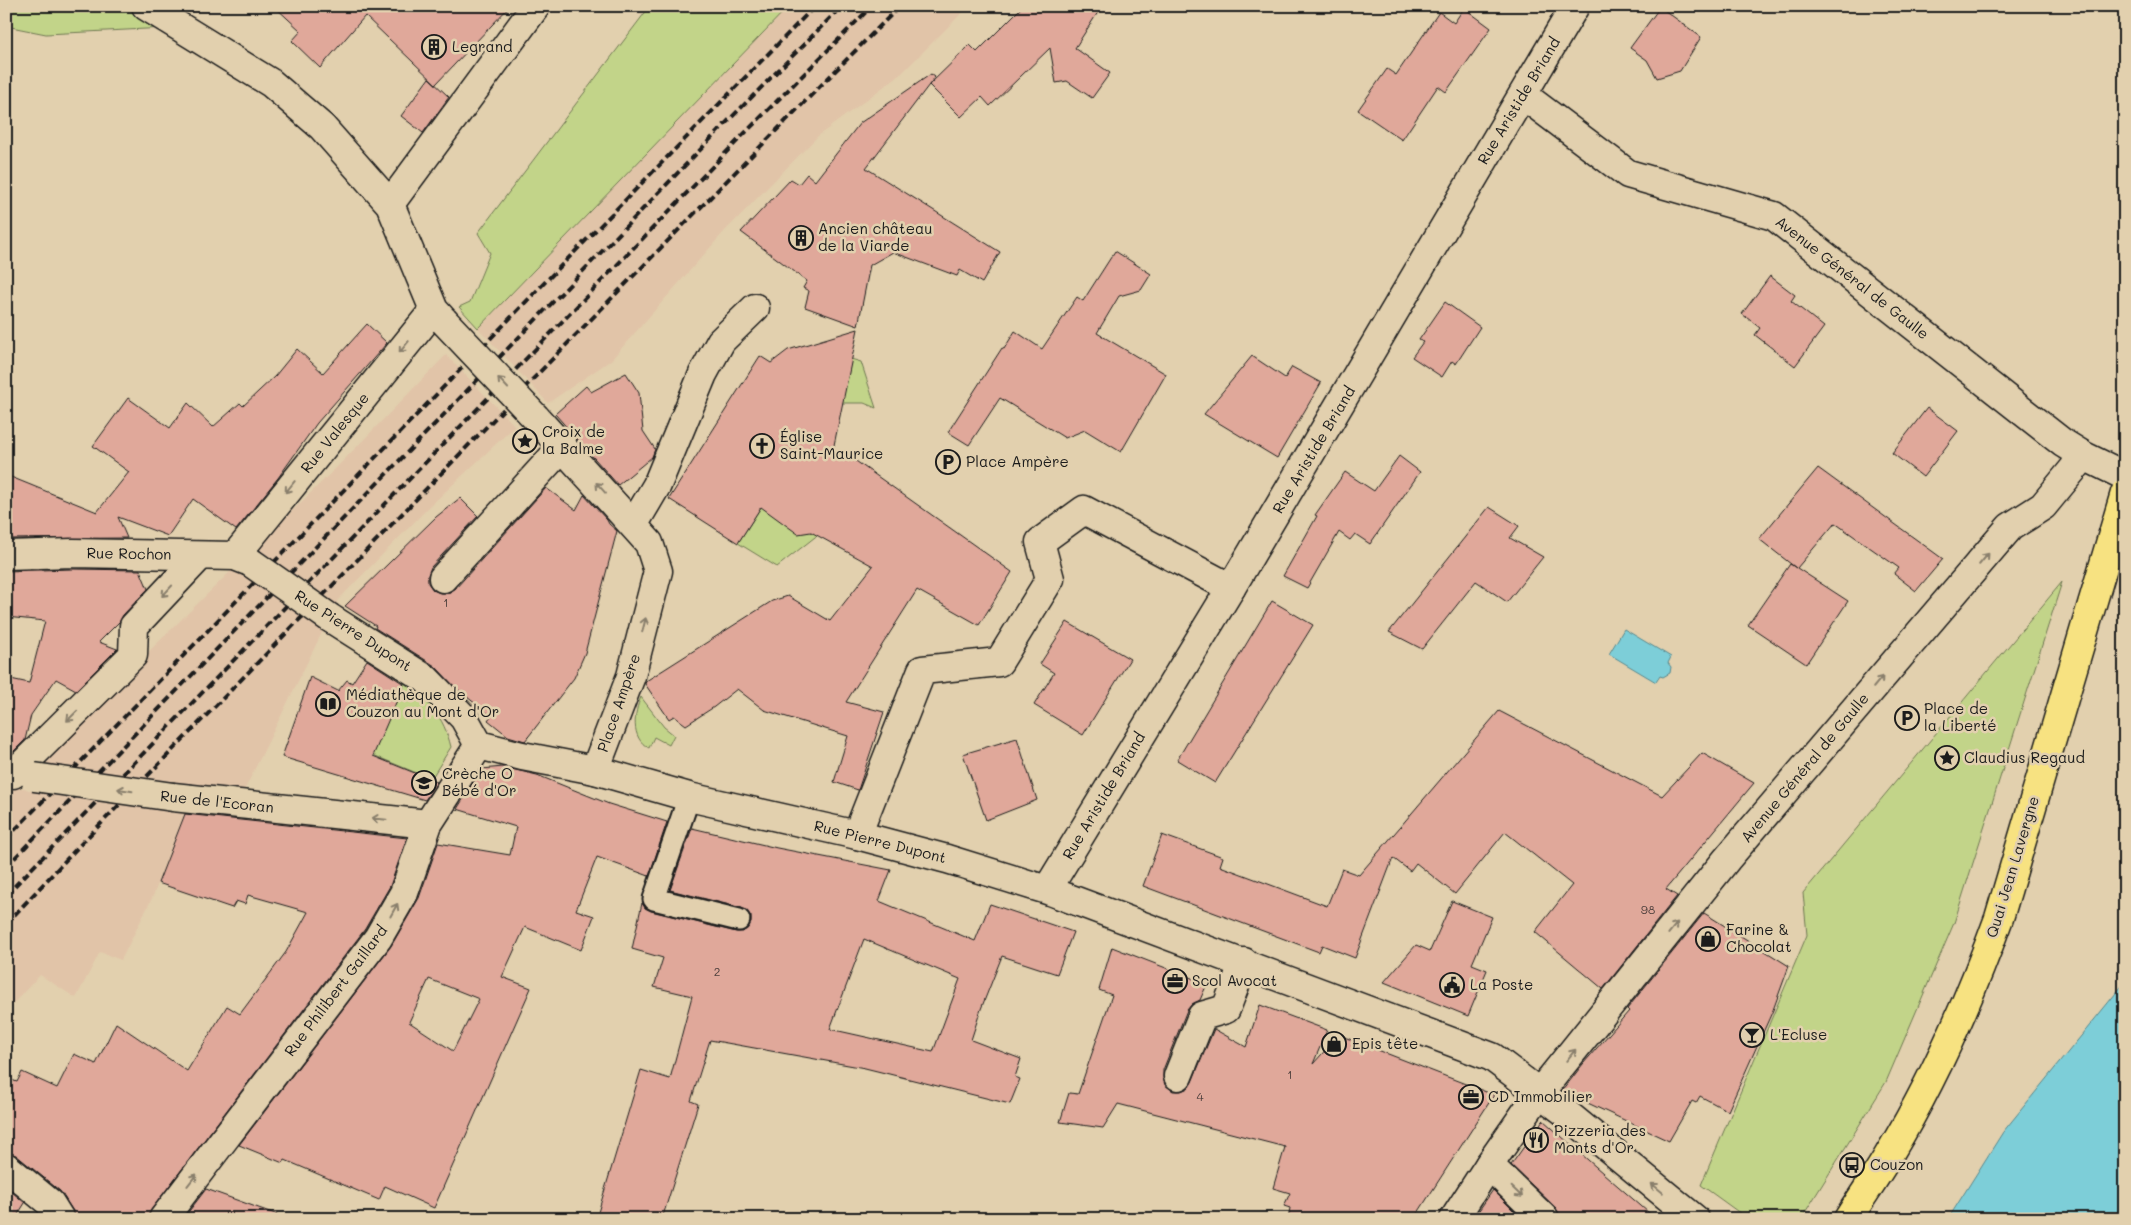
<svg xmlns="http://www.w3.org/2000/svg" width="2131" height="1225" viewBox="0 0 2131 1225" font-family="Mali,sans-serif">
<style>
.built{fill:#e1c4a8}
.green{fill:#c2d489;stroke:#6f7852}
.water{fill:#7dced8;stroke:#56878d}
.building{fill:#e0a89a;stroke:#1c1c1c;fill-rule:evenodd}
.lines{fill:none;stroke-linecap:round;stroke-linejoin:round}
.pedestrian-casing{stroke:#1c1c1c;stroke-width:25}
.minor-casing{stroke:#1c1c1c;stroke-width:31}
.tertiary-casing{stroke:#1c1c1c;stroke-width:31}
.primary-casing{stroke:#1c1c1c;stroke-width:31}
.pedestrian{stroke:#e2d0ae;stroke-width:21}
.minor{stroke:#e2d0ae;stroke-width:28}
.tertiary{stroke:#e2d0ae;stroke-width:28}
.primary{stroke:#f7e281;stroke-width:28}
.rail{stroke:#1c1c1c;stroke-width:4;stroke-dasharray:8 4;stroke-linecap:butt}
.minor-bridge-casing{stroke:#1c1c1c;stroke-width:31;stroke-linecap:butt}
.tertiary-bridge-casing{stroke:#1c1c1c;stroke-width:31;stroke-linecap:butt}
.minor-bridge{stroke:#e2d0ae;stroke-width:28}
.tertiary-bridge{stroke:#e2d0ae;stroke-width:28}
.oneway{stroke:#897f6c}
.labels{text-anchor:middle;stroke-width:5;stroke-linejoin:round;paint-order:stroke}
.number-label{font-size:12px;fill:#4d3f3c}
.poi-label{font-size:15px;fill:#1c1c1c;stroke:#e2d0ae;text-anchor:start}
.street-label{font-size:15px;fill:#1c1c1c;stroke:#e2d0ae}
</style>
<rect width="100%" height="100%" fill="#e2d0ae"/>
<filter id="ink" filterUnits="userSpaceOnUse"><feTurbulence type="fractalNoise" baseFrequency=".02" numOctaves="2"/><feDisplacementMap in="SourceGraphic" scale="10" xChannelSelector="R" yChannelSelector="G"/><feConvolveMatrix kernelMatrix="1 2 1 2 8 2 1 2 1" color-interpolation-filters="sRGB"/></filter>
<g filter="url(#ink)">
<path class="built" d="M 789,6 L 969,6 L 902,73 L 818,136 L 723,233 L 611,360 L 548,403 L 478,328 Z
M 446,355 L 515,426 L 428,508 L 338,600 L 243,793 L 181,786 L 186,813 L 153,896 L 121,960 L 100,952 L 76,998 L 40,975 L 6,1011 L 6,786 L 31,789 L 33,765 L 336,468 Z"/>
<path class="green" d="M 6,6 L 131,6 L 166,28 L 46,34 L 6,26 Z
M 653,6 L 789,6 L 478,328 L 459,307 L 470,302 L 490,253 L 478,233 L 647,10 Z
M 851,359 L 861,362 L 876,408 L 864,403 L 842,403 Z
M 765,501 L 829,526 L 777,567 L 738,543 Z
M 2062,582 L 1954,923 L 1886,1082 L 1801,1219 L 1748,1219 L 1701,1185 L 1807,935 L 1803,893 Z
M 404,683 C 430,702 443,715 451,747 L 431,779 L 373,755 Z
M 641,697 L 664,727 L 674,735 L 669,745 L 654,737 L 649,748 C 630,738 634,713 641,697 Z"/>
<path class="water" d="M 1624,629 L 1671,657 L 1668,663 L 1671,667 L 1670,673 L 1663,677 L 1660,676 L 1656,682 L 1609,654 Z
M 2125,982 L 2125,1219 L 1948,1219 L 2003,1132 Z"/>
<path class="building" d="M 274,6 L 510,6 L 436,84 L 365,16 L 320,68 L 292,41 L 301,31 Z
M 1023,6 L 1102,6 L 1075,48 L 1110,73 L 1092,98 L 1067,81 L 1056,83 L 1050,48 L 990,106 L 982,97 L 961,117 L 929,85 L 970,45 L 977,52 Z
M 1660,7 L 1701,37 L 1680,71 L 1657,78 L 1647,60 L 1630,48 Z
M 1464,8 L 1491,28 L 1446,92 L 1438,86 L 1402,140 L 1358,110 L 1387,69 L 1396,75 L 1439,12 L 1454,23 Z
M 931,74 L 935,77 L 866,168 L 1000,252 L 982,283 L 960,270 L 957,276 L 893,252 L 870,265 L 858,326 L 805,307 L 809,291 L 803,288 L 807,281 L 741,232 L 791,179 L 799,184 L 807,174 L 815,181 L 860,123 Z
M 429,78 L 449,97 L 423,133 L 401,116 Z
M 1115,251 L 1151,274 L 1141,290 L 1119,296 L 1097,333 L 1166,374 L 1121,452 L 1085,430 L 1065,438 L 1000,398 L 969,445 L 948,432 L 1002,348 L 1004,349 L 1015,331 L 1042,349 L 1077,297 L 1083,301 Z
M 1770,276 L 1795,295 L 1791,301 L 1824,327 L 1795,366 L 1755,335 L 1760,328 L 1742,314 Z
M 1445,302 L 1480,327 L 1456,364 L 1452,361 L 1442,377 L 1412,357 L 1423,342 L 1419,340 Z
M 367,324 L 387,343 L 317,423 L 278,478 L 236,530 L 193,499 L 168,536 L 118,517 L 127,538 L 6,539 L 6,475 L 97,512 L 129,472 L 93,446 L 128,398 L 170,428 L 188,403 L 213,427 L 240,403 L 243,406 L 275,376 L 297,349 L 323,373 Z
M 858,329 L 833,450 L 853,459 L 1012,572 L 979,625 L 917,590 L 846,702 L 884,712 L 858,790 L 834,782 L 848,736 L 764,710 L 737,689 L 714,707 L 686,725 L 674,716 L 669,719 L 645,684 L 646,681 L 772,601 L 788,596 L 830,621 L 873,566 L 811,532 L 798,534 L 761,507 L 738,543 L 669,499 L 760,356 L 771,363 L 788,350 Z
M 1252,356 L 1285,378 L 1292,367 L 1321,383 L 1277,458 L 1204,414 Z
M 626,373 L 639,393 L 643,431 L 655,449 L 652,457 L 618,485 L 555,414 L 586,386 L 591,392 Z
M 1927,408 L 1958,431 L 1923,477 L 1892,453 Z
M 1399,456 L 1420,472 L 1370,544 L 1355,534 L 1350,540 L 1339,532 L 1307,588 L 1283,576 L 1317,516 L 1315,515 L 1345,472 L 1374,491 Z
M 1818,468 L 1943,559 L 1916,591 L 1894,574 L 1899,568 L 1835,523 L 1797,568 L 1848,601 L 1806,664 L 1748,625 L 1790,564 L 1796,568 L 1759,539 Z
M 546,488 L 576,510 L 584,495 L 607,520 L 609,524 L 617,531 L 585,653 L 574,678 L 525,741 L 508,736 L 488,720 L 491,716 L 457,689 L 435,666 L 375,628 L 376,626 L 345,606 L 436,517 L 460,498 L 478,516 L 431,567 L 428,575 L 428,583 L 433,590 L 440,593 L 448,593 L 455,589 Z
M 1489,507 L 1519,526 L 1510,538 L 1543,557 L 1507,602 L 1476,581 L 1422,649 L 1389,632 Z
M 73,569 L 140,570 L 148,589 L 123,615 L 120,621 L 99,642 L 117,649 L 76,690 L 56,679 L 31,715 L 25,740 L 6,759 L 6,678 L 29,683 L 45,621 L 6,617 L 6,571 Z
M 1272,601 L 1313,625 L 1215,783 L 1177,760 Z
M 1067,622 L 1130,659 L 1083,735 L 1034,705 L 1054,673 L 1040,664 Z
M 367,660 L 404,684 L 373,756 L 437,782 L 425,800 L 282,757 L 310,677 L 338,691 L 347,680 L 352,683 Z
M 1499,711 L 1662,796 L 1702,753 L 1754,783 L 1666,889 L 1677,896 L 1603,989 L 1535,932 L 1572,885 L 1505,832 L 1455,894 L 1416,863 L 1410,871 L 1393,858 L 1355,958 L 1322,945 L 1319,952 L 1143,886 L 1162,835 L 1223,857 L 1220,866 L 1327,906 L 1342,869 L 1359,875 Z
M 1017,738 L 1037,800 L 986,820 L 963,754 Z
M 503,767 L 537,775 L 609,804 L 667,822 L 649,876 L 597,857 L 576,910 L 594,916 L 581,950 L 525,927 L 502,977 L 531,988 L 434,1208 L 385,1186 L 379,1200 L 285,1160 L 283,1163 L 239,1145 L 391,946 L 419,898 L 438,843 L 510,855 L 516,827 L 457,809 L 482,769 ZM 429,979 L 479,999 L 453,1051 L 409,1022 Z
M 185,814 L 407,838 L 390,886 L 365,929 L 151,1210 L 148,1219 L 76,1219 L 73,1211 L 60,1191 L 16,1155 L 6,1152 L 6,1078 L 17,1082 L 22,1072 L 57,1088 L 74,1054 L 96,1064 L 116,1023 L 187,1071 L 227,1006 L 240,1014 L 286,952 L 308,912 L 248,895 L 245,904 L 236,901 L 232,908 L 158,883 Z
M 692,828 L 777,848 L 891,870 L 879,901 L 975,941 L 990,904 L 1073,932 L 1057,974 L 1002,956 L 981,1009 L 971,1040 L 1021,1059 L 1015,1077 L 1020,1079 L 1010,1104 L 865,1068 L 710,1040 L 691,1101 L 698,1104 L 662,1219 L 596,1219 L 641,1070 L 670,1079 L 692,996 L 654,987 L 663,958 L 632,949 L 642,903 L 645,908 L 651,911 L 736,932 L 743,932 L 751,923 L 751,916 L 742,908 L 670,890 ZM 864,939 L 960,979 L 933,1052 L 830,1029 Z
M 1452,901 L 1492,917 L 1472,964 L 1487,970 L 1468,1016 L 1384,982 L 1416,945 L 1430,951 Z
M 1704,913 L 1789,966 L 1773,1010 L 1728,1111 L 1700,1096 L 1696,1103 L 1692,1101 L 1669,1141 L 1562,1091 L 1583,1064 L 1629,1011 L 1627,1009 Z
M 1112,947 L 1207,984 L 1200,1000 L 1192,1004 L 1187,1010 L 1163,1070 L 1163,1078 L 1165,1085 L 1173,1091 L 1181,1091 L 1188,1088 L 1192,1082 L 1214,1029 L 1246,1047 L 1260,1005 L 1327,1030 L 1313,1064 L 1339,1035 L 1494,1095 L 1414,1219 L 1288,1219 L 1290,1208 L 1284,1206 L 1290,1193 L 1273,1188 L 1285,1147 L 1118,1104 L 1103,1128 L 1060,1122 L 1069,1093 L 1078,1094 L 1112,995 L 1099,990 Z
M 1543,1120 L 1588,1160 L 1656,1219 L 1560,1219 L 1556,1208 L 1511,1165 Z
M 6,1187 L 25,1203 L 15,1219 L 6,1219 Z
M 206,1189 L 278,1215 L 278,1219 L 183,1219 Z
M 1493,1190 L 1522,1219 L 1473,1219 Z"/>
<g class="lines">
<defs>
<path id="pedestrian" d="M 689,797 L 654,899 L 739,920"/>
<path id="minor" d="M 146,6 L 271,83 L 322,127 L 390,204 L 434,310 L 444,321
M 1523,95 L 1628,174 L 1774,216 L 2063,443 L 2084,456 L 2125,476
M 390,204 L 536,6
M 536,418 L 649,543 L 658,571 L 631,676 L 595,770
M 634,524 L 657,485 L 703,374 L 721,341 L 755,308
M 235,556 L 434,310
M 443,578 L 563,446
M 13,774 L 133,655 L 134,626 L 200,556
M 173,797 L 428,824
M 857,835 L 922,670 L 999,662 L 1050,579 L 1040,542 L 1084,510 L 1231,588
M 1178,1076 L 1202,1016 L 1226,1009 L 1244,962
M 1540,1092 L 1727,859 L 2010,527 L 2043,506 L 2084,456
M 6,1167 L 50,1203 L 60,1219
M 163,1219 L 378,938 L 404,893 L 428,824 L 479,745
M 1454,1219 L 1489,1165"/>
<path id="tertiary" d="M 6,555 L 73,553 L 235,556 L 250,562
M 330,618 L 426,679 L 464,718 L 479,745 L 522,756 L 595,770 L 689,797 L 857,835 L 947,859 L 1047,890 L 1492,1057 L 1561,1109 L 1695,1219
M 1047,890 L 1231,588 L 1575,6
M 1540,1092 L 1489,1165 L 1545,1219"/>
<path id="primary" d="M 1848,1219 C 1862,1196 1878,1174 1891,1151 C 1935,1078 1970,998 1999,918 L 2125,493"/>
</defs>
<use href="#pedestrian" class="pedestrian-casing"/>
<use href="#minor" class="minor-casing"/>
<use href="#tertiary" class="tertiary-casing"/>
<use href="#primary" class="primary-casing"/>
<use href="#pedestrian" class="pedestrian"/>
<use href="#minor" class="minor"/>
<use href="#tertiary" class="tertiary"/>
<use href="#primary" class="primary"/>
<path class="rail" d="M 6,839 L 552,275 L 815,6
M 6,867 L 729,120 L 842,6
M 6,895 L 744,134 L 872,6
M 6,924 L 78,847 C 352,567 623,283 900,6"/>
<defs>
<path id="minor-bridge" d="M 444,321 L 536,418
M 34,777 L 173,797"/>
<path id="tertiary-bridge" d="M 250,562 L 330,618"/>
</defs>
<use href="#minor-bridge" class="minor-bridge-casing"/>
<use href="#tertiary-bridge" class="tertiary-bridge-casing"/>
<use href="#minor-bridge" class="minor-bridge"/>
<use href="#tertiary-bridge" class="tertiary-bridge"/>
</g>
<defs><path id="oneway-shaft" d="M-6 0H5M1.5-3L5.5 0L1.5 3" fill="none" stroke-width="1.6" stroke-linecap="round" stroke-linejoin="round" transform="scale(1.25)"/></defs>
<g class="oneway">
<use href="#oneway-shaft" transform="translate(404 347) rotate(129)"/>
<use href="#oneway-shaft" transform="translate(503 383) rotate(-133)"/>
<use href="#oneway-shaft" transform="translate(290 487) rotate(129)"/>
<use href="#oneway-shaft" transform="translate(601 488) rotate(-132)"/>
<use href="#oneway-shaft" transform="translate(1984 559) rotate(-50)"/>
<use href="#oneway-shaft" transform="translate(167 591) rotate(133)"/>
<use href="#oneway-shaft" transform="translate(644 625) rotate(-76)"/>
<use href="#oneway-shaft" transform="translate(1878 682) rotate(-50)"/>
<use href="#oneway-shaft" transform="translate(72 716) rotate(135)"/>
<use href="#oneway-shaft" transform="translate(125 790) rotate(-171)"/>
<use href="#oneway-shaft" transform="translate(379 819) rotate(-174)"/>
<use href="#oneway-shaft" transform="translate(394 910) rotate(-61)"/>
<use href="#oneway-shaft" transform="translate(1673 928) rotate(-52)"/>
<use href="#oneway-shaft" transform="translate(1571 1055) rotate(-51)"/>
<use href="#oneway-shaft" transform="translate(192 1180) rotate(-52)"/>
<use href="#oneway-shaft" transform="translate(1657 1188) rotate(-141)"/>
<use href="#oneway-shaft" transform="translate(1517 1192) rotate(44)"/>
</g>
</g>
<defs>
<symbol id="building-ring" viewBox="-11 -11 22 22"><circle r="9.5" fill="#e2d0ae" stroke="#1c1c1c" stroke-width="1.5"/><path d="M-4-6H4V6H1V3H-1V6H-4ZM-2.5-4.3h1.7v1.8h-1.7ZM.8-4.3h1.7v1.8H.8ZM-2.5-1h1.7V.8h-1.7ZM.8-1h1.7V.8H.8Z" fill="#1c1c1c"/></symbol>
<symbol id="sight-ring" viewBox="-11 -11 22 22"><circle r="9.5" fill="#e2d0ae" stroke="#1c1c1c" stroke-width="1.5"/><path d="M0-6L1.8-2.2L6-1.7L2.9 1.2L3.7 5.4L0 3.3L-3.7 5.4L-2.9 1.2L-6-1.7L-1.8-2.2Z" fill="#1c1c1c"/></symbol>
<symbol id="church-ring" viewBox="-11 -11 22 22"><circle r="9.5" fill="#e2d0ae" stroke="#1c1c1c" stroke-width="1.5"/><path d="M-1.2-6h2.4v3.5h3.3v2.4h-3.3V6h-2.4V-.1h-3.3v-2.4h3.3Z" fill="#1c1c1c"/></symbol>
<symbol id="parking-ring" viewBox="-11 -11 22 22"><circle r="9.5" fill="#e2d0ae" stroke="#1c1c1c" stroke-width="1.5"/><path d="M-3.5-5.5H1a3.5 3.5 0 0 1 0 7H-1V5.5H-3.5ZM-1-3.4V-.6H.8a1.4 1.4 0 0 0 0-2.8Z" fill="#1c1c1c"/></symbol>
<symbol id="library-ring" viewBox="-11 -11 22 22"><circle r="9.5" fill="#e2d0ae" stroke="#1c1c1c" stroke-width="1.5"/><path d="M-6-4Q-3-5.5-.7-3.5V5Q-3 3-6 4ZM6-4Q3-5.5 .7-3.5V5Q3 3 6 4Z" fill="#1c1c1c"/></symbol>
<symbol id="school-ring" viewBox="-11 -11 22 22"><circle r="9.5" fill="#e2d0ae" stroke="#1c1c1c" stroke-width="1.5"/><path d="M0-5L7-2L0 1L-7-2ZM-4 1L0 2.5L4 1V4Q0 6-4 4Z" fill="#1c1c1c"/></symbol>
<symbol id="shop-ring" viewBox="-11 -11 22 22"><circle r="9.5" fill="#e2d0ae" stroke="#1c1c1c" stroke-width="1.5"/><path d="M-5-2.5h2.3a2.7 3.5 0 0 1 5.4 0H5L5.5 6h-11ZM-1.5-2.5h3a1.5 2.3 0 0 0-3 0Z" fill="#1c1c1c"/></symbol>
<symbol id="office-ring" viewBox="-11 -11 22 22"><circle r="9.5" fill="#e2d0ae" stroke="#1c1c1c" stroke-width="1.5"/><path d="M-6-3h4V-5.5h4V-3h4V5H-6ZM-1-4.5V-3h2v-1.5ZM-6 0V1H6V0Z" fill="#1c1c1c"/></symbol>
<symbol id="civic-ring" viewBox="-11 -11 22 22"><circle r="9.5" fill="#e2d0ae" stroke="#1c1c1c" stroke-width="1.5"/><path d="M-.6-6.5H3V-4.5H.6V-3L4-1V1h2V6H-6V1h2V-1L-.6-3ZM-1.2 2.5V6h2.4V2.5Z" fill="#1c1c1c"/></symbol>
<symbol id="bar-ring" viewBox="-11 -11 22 22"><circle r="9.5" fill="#e2d0ae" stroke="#1c1c1c" stroke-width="1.5"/><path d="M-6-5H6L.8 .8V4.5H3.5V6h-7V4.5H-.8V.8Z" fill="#1c1c1c"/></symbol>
<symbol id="restaurant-ring" viewBox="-11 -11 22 22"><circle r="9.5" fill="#e2d0ae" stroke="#1c1c1c" stroke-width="1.5"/><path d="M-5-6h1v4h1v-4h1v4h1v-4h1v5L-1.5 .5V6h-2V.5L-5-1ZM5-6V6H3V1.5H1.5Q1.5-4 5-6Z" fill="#1c1c1c"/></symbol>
<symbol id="bus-ring" viewBox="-11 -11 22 22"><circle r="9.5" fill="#e2d0ae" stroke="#1c1c1c" stroke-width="1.5"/><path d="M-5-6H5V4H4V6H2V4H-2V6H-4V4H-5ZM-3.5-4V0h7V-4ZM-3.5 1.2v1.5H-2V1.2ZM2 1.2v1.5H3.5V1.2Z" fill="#1c1c1c"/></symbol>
</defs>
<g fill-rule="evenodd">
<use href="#building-ring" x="420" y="33" width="28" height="28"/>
<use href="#building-ring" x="787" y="224" width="28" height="28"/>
<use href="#sight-ring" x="511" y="427" width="28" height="28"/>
<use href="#church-ring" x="748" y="432" width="28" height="28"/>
<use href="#parking-ring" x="934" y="448" width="28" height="28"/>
<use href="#library-ring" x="314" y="690" width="28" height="28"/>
<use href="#parking-ring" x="1893" y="704" width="28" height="28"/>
<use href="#sight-ring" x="1933" y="744" width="28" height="28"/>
<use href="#school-ring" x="410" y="769" width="28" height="28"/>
<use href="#shop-ring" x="1694" y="925" width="28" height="28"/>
<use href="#office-ring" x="1161" y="967" width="28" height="28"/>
<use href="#civic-ring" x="1438" y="971" width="28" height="28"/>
<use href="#bar-ring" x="1738" y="1021" width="28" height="28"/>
<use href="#shop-ring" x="1320" y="1030" width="28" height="28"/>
<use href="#office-ring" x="1457" y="1083" width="28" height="28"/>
<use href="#restaurant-ring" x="1522" y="1126" width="28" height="28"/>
<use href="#bus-ring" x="1838" y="1151" width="28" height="28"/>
</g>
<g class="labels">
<g class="number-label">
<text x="446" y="607">1</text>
<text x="1648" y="914">98</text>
<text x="717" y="976">2</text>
<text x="1290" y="1079">1</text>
<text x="1200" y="1101">4</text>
</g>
<g class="poi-label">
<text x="452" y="52">Legrand</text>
<text x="818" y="234">Ancien château<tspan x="818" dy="17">de la Viarde</tspan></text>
<text x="542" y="437">Croix de<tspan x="542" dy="17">la Balme</tspan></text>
<text x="780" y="442">Église<tspan x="780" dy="17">Saint-Maurice</tspan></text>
<text x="966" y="467">Place Ampère</text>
<text x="346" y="700">Médiathèque de<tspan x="346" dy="17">Couzon au Mont d'Or</tspan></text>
<text x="1924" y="714">Place de<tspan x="1924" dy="17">la Liberté</tspan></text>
<text x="1964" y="763">Claudius Regaud</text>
<text x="442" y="779">Crèche O<tspan x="442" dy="17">Bébé d'Or</tspan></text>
<text x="1726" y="935">Farine &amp;<tspan x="1726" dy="17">Chocolat</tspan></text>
<text x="1192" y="986">Scol Avocat</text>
<text x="1470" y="990">La Poste</text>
<text x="1770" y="1040">L'Ecluse</text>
<text x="1352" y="1049">Epis tête</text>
<text x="1488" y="1102">CD Immobilier</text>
<text x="1554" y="1136">Pizzeria des<tspan x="1554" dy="17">Monts d'Or</tspan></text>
<text x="1870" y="1170">Couzon</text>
</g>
<g class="street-label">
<text transform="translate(1519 101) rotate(-59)" y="5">Rue Aristide Briand</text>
<text transform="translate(1852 278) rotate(38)" y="5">Avenue Général de Gaulle</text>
<text transform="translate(335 433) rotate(-51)" y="5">Rue Valesque</text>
<text transform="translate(1314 450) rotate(-59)" y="5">Rue Aristide Briand</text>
<text transform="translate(129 554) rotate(1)" y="5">Rue Rochon</text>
<text transform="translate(353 631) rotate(33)" y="5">Rue Pierre Dupont</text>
<text transform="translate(619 703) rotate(-71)" y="5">Place Ampère</text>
<text transform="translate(1805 768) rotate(-50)" y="5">Avenue Général de Gaulle</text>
<text transform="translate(1104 796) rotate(-59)" y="5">Rue Aristide Briand</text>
<text transform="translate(217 802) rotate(6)" y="5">Rue de l'Ecoran</text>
<text transform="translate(880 842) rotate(14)" y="5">Rue Pierre Dupont</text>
<text transform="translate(2013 867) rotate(-73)" y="5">Quai Jean Lavergne</text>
<text transform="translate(336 991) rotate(-53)" y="5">Rue Philibert Gaillard</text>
</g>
</g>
<rect width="2131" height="1225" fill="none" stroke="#e2d0ae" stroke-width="25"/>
<rect x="12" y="12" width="2106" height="1200" fill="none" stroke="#1c1c1c" stroke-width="2" filter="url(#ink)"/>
</svg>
